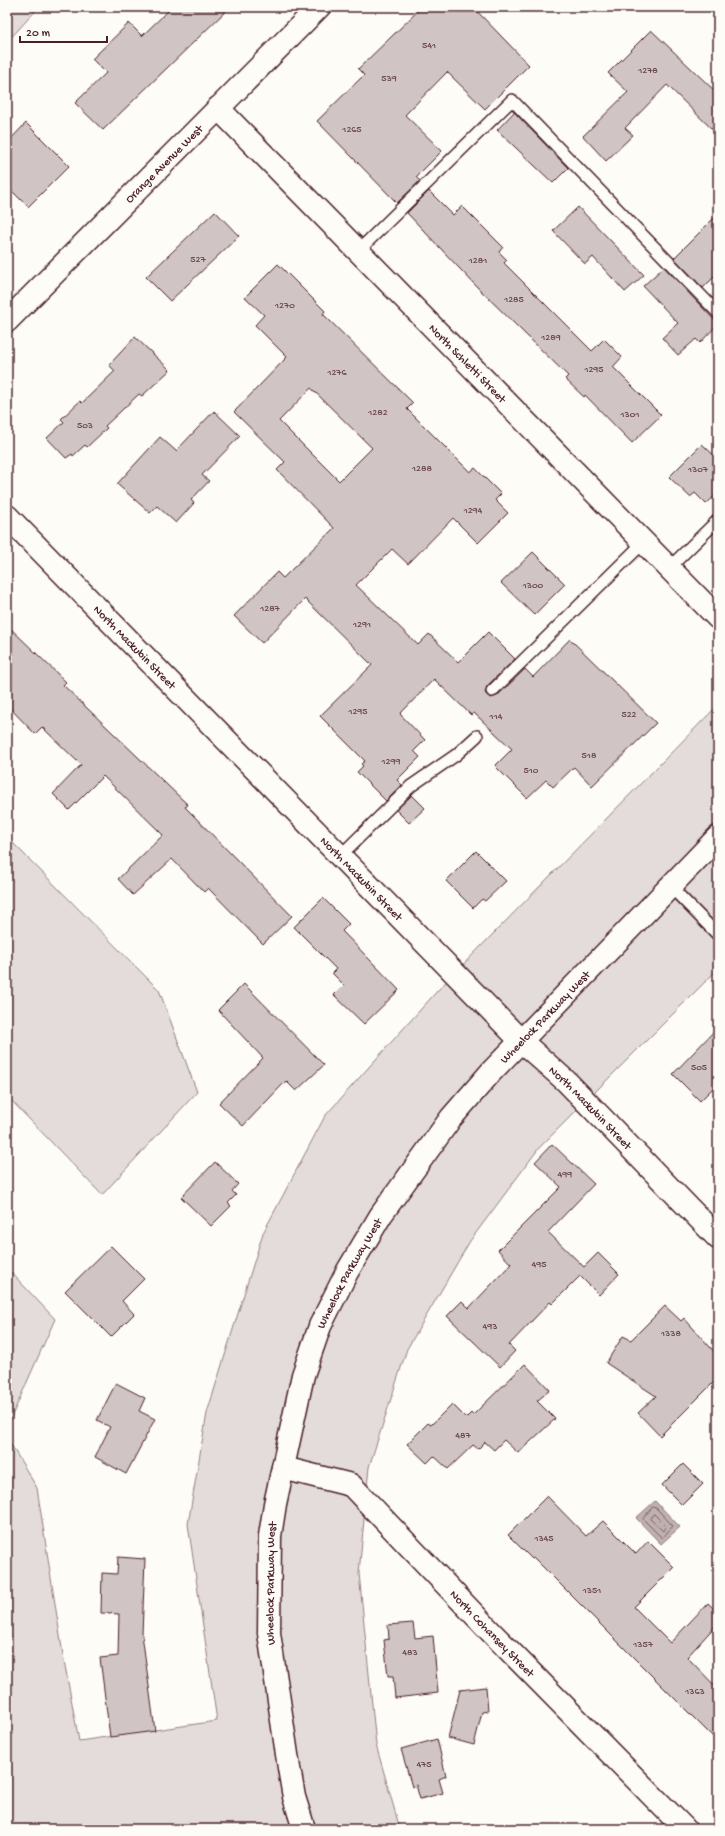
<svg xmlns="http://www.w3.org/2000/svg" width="725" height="1836" viewBox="0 0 725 1836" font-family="'Gochi Hand',sans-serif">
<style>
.green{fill:#e3dcda;stroke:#967e82}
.water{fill:#c0b1b1;stroke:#91777b}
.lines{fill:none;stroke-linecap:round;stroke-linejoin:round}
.shore{stroke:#795961;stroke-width:1}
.building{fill:#d0c5c4;stroke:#4a1f2b;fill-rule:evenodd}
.service-casing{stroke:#4a1f2b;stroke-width:14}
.minor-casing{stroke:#4a1f2b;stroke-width:25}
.tertiary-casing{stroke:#4a1f2b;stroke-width:25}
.service{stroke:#fdfcf7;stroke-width:11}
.minor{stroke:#fdfcf7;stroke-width:22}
.tertiary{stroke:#fdfcf7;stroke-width:22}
.labels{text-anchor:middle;stroke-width:3;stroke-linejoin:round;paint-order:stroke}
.number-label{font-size:10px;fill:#6c4851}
.street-label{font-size:12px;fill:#4a1f2b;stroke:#fdfcf7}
</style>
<rect width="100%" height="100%" fill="#fdfcf7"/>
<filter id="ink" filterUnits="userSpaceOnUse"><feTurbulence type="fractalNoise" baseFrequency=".025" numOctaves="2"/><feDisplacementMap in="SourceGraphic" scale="8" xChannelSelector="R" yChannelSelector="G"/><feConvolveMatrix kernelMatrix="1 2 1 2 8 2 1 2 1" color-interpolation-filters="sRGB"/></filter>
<g filter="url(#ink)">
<path class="green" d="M 7,7 L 39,7 L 7,42 Z
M 718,705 L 718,969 L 539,1148 L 470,1241 L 407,1349 L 369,1467 L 359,1573 L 376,1745 L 400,1829 L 7,1829 L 7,1438 L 37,1488 L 63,1655 L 79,1741 L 217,1721 L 188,1524 L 207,1413 L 263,1233 L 325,1116 L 439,989 Z
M 7,837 L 159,990 L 197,1092 L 102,1195 L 7,1096 Z
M 7,1268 L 55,1319 L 7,1427 Z"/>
<path class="water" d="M 655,1501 L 680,1527 L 661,1544 L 636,1518 Z"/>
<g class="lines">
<path class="shore" d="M 653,1507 L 656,1508 L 673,1526 L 662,1538 L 643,1519 Z
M 654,1514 L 666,1526 L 663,1531 L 650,1519 Z"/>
</g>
<path class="building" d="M 172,7 L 230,7 L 103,130 L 75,103 L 106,73 L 92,59 L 129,23 L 142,36 Z
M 422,7 L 473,7 L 529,65 L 485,109 L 447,72 L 405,115 L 442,151 L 416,177 L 420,181 L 397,203 L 317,121 L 364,75 L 358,69 Z
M 651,30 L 718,94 L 718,135 L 667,85 L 625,128 L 633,135 L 606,161 L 583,136 L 628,92 L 608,73 Z
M 514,112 L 568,168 L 553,183 L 497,130 Z
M 26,123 L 69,166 L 28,207 L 7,186 L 7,143 Z
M 429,191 L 453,215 L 462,206 L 503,247 L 499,252 L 507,260 L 504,263 L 592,351 L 604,339 L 622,357 L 613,367 L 661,415 L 632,443 L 585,395 L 584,397 L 565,379 L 568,376 L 478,288 L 407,213 Z
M 578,207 L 644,275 L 625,292 L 593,257 L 585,264 L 553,231 Z
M 215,211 L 239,236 L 170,301 L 146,277 Z
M 718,214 L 718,273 L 703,288 L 674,258 Z
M 278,264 L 325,311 L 323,314 L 413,403 L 407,409 L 470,472 L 475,468 L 501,494 L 495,500 L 508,513 L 478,543 L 453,518 L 408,564 L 392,549 L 356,585 L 418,645 L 429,634 L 458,662 L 488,632 L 515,659 L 487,686 L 485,693 L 491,698 L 497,696 L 525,669 L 533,677 L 570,639 L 656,723 L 592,786 L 574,767 L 553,787 L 546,780 L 527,798 L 495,766 L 512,749 L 474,713 L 471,715 L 434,679 L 400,714 L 425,740 L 414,751 L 420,757 L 397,780 L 402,785 L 386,801 L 357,772 L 363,766 L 361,764 L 365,761 L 320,716 L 372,665 L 305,599 L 262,643 L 234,616 L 277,572 L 283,578 L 334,528 L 277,470 L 285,462 L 234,412 L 287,357 L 255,325 L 264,315 L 245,297 ZM 311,388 L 372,448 L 339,481 L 279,421 Z
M 664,267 L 718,324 L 700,343 L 696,339 L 678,355 L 662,338 L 678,323 L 643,286 Z
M 135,337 L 170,370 L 142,396 L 139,394 L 105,426 L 107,428 L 87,447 L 85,445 L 73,456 L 72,454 L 66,458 L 47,438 L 64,422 L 61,419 L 80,401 L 82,403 L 115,371 L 109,365 Z
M 214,411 L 240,436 L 202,475 L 209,481 L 191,500 L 194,503 L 176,523 L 157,506 L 150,513 L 117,484 L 160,437 L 176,451 Z
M 702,444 L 718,459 L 718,493 L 706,504 L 695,493 L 690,497 L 669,477 Z
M 533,552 L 565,584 L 534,615 L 501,583 Z
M 7,625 L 66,682 L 63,685 L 188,805 L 185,807 L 292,916 L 263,944 L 208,888 L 204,892 L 172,859 L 133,895 L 118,879 L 163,835 L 103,776 L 69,810 L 53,794 L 81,765 L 42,727 L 35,734 L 7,705 Z
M 412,795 L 425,808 L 409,823 L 396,810 Z
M 476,851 L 506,881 L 485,901 L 482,899 L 473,908 L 446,881 Z
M 323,898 L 349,924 L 342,931 L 399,990 L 364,1024 L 334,995 L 344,985 L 332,973 L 336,969 L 294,927 Z
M 244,984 L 324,1065 L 296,1091 L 286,1081 L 243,1126 L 219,1103 L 263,1058 L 218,1010 Z
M 718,1027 L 718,1083 L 700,1101 L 673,1074 Z
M 552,1144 L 594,1184 L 548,1232 L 584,1267 L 598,1253 L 619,1274 L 599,1295 L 580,1276 L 552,1304 L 550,1302 L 509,1345 L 515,1351 L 500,1367 L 447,1316 L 462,1301 L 469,1308 L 511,1264 L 498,1250 L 561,1187 L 535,1162 Z
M 215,1162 L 238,1184 L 232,1191 L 236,1195 L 228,1203 L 231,1206 L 211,1226 L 181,1197 Z
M 111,1246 L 144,1279 L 122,1301 L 134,1314 L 111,1337 L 65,1291 Z
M 665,1306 L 681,1321 L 684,1318 L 718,1356 L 718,1378 L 660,1436 L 638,1413 L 656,1396 L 606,1363 L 623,1336 L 631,1340 Z
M 525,1364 L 550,1390 L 537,1401 L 555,1419 L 518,1453 L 504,1440 L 494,1450 L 485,1442 L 478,1449 L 473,1445 L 448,1469 L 434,1456 L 427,1463 L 407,1444 L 428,1423 L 431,1425 L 452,1404 L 466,1418 L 471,1413 L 473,1415 Z
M 116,1383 L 145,1398 L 139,1411 L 155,1419 L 126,1474 L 95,1457 L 110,1427 L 97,1420 Z
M 683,1464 L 703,1484 L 682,1505 L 662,1485 Z
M 547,1496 L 586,1536 L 603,1521 L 636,1554 L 648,1541 L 674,1567 L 634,1607 L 670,1643 L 708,1603 L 718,1613 L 718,1623 L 687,1657 L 718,1689 L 718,1742 L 534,1558 L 532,1559 L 508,1535 Z
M 118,1557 L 145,1559 L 142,1634 L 155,1731 L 110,1737 L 100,1658 L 118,1656 L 119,1614 L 101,1613 L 102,1573 L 117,1574 Z
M 413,1623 L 415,1638 L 433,1636 L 438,1693 L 395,1698 L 393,1676 L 388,1676 L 384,1640 L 389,1639 L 388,1625 Z
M 486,1687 L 488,1711 L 482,1712 L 474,1745 L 448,1738 L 460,1690 Z
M 437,1739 L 446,1776 L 439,1779 L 443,1793 L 420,1799 L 416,1785 L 412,1787 L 401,1749 Z"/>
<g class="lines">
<defs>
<path id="service" d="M 358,251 L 512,100 L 718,313
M 669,568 L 718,520
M 492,691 L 644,542
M 340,856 L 411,786 L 456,755 L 477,736
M 670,886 L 718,935"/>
<g id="minor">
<path id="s1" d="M 218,108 L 718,618"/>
<path id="s2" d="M 7,321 L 319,7"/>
<path id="s3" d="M 7,516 L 481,1000 L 521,1041 L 567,1082 L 718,1238"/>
<path id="s4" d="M 283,1468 L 351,1485 L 491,1632 L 685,1829"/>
</g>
<g id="tertiary">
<path id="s5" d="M 304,1829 L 294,1797 L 289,1768 L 269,1633 L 270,1536 L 275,1504 L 303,1375 L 320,1326 L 347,1272 L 381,1215 L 451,1118 L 491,1072 L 718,837"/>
</g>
</defs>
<use href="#service" class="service-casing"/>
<use href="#minor" class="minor-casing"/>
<use href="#tertiary" class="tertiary-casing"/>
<use href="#service" class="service"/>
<use href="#minor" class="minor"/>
<use href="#tertiary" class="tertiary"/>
</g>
</g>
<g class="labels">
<g class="number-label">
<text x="429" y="48">541</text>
<text x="648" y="73">1278</text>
<text x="389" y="81">539</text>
<text x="352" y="132">1265</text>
<text x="198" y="262">527</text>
<text x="478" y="263">1281</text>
<text x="514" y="302">1285</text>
<text x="285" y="308">1270</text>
<text x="551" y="340">1289</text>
<text x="594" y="372">1295</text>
<text x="337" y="375">1276</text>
<text x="378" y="415">1282</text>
<text x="630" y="417">1301</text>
<text x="85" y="428">503</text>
<text x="422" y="471">1288</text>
<text x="698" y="472">1307</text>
<text x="473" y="513">1294</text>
<text x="533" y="588">1300</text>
<text x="270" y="611">1287</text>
<text x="362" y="627">1291</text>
<text x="358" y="714">1295</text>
<text x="629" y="717">522</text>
<text x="496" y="719">114</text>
<text x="589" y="758">518</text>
<text x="391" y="764">1299</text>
<text x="531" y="773">510</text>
<text x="699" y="1070">505</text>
<text x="565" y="1177">499</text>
<text x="539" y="1267">495</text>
<text x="490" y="1329">493</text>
<text x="671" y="1336">1338</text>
<text x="463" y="1438">487</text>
<text x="544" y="1541">1345</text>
<text x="592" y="1593">1351</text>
<text x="643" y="1647">1357</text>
<text x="410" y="1655">483</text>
<text x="695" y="1694">1363</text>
<text x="424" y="1767">475</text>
</g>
<g class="street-label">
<text dy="4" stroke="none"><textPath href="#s2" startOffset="222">Orange Avenue West</textPath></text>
<text dy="4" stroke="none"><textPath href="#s1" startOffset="357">North Schletti Street</textPath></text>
<text dy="4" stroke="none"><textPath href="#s3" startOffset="183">North Mackubin Street</textPath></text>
<text dy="4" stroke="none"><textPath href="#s3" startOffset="507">North Mackubin Street</textPath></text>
<text dy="4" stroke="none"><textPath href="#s5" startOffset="897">Wheelock Parkway West</textPath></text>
<text dy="4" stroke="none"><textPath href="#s3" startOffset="831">North Mackubin Street</textPath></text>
<text dy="4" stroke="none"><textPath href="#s5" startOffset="573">Wheelock Parkway West</textPath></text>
<text dy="4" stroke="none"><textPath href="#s5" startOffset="249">Wheelock Parkway West</textPath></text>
<text dy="4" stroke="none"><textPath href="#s4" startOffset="275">North Cohansey Street</textPath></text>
</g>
</g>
<rect width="725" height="1836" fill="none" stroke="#fdfcf7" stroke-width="24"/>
<rect x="12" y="12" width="701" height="1812" fill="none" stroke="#4a1f2b" stroke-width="1.5" filter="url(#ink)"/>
<path d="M20 36v6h87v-6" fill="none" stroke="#4a1f2b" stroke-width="2"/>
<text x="26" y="36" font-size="12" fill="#4a1f2b" stroke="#fdfcf7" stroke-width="3" paint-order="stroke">20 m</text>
</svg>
